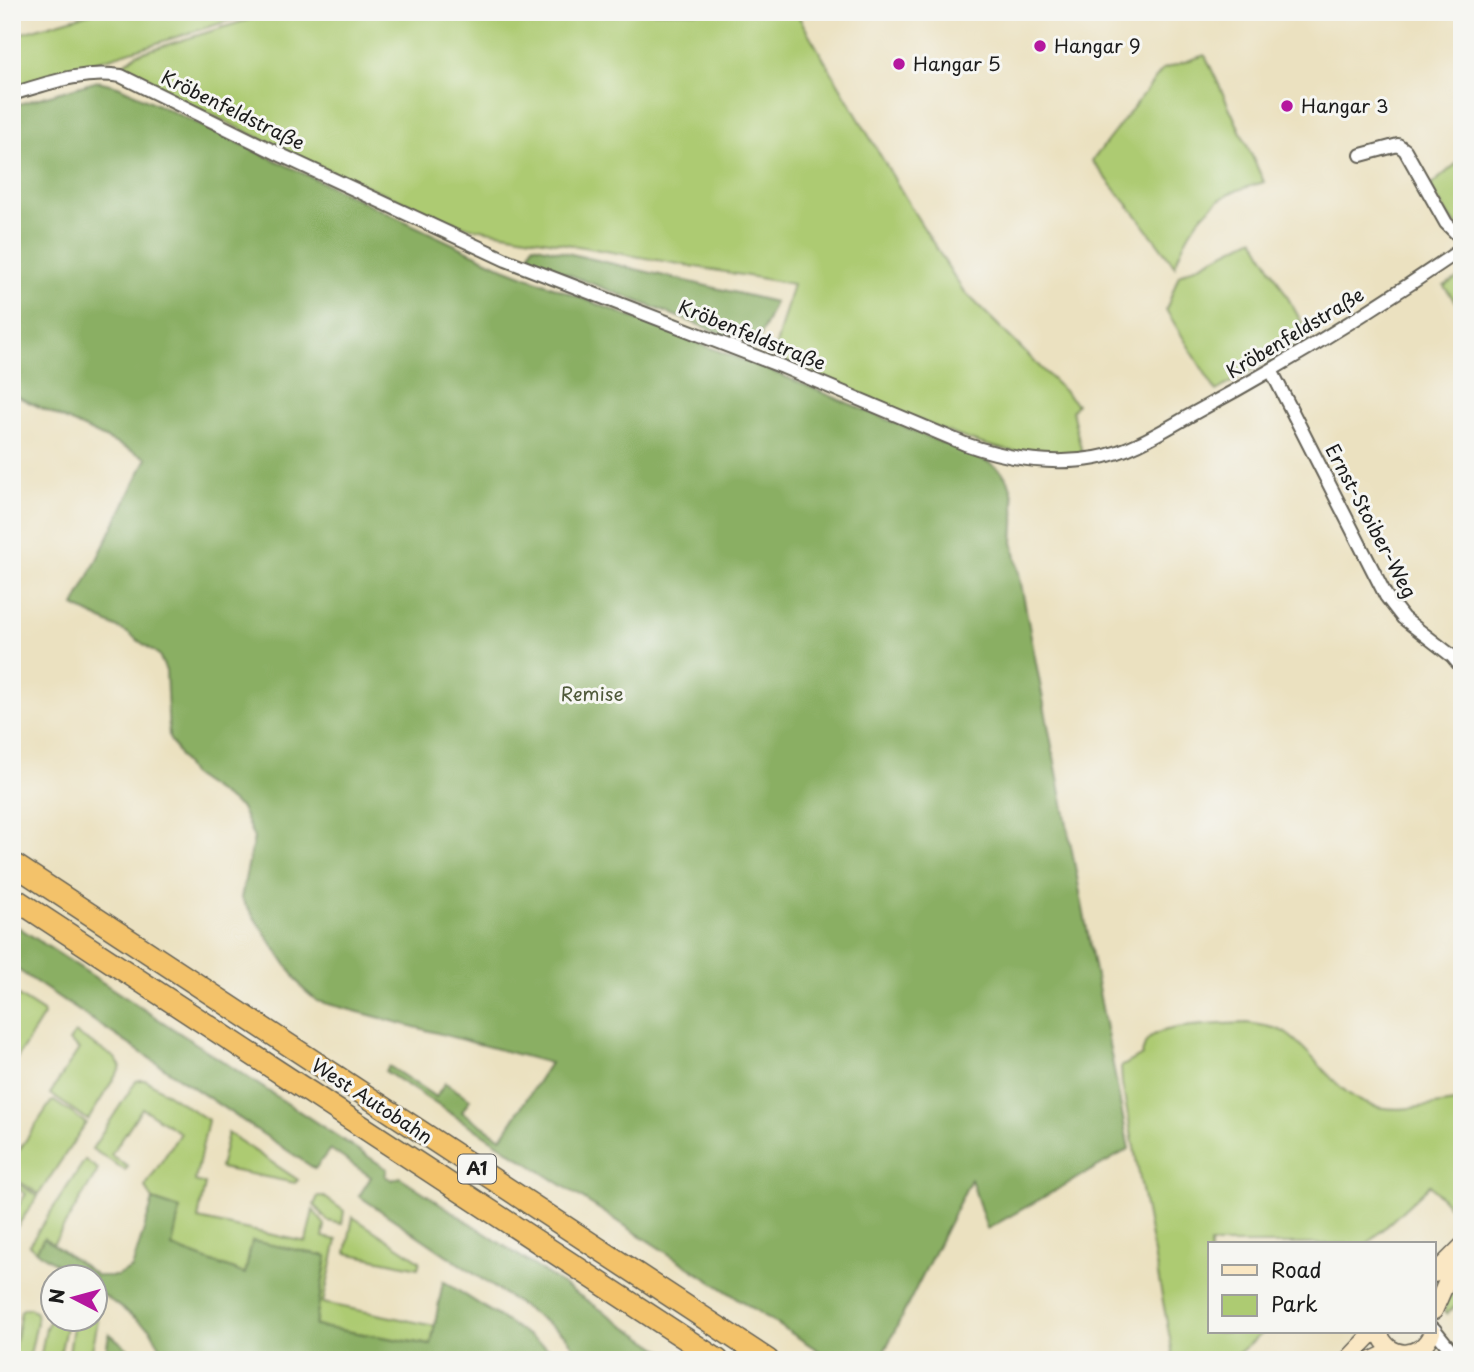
<svg xmlns="http://www.w3.org/2000/svg" width="1474" height="1372" viewBox="0 0 1474 1372" font-family="'Playpen Sans',sans-serif">
<style>
.green{fill:#adcb72;stroke:#647447;stroke-width:2}
.forest{fill:#8aaf64;stroke:#536640;stroke-width:2}
.lines{fill:none;stroke-linecap:round;stroke-linejoin:round}
.minor-casing{stroke:#646155;stroke-width:16}
.secondary-casing{stroke:#646155;stroke-width:19}
.motorway-casing{stroke:#646155;stroke-width:24}
.minor{stroke:#fff;stroke-width:12}
.secondary{stroke:#fae7c3;stroke-width:16}
.motorway{stroke:#f3c26a;stroke-width:21}
.poi-dot{fill:#b5179e;stroke:#f6f6f2;stroke-width:2.5}
.labels{text-anchor:middle;stroke-width:6;stroke-linejoin:round;paint-order:stroke}
.shield{fill:#f6f6f2;stroke:#5d5d5c;stroke-width:2}
.shield-label{font-size:18px;font-weight:bold;fill:#1c1c1c}
.poi-label{font-size:19px;fill:#1c1c1c;stroke:#f6f6f2;text-anchor:start}
.street-label{font-size:19px;fill:#1c1c1c;stroke:#f6f6f2}
.park-label{font-size:19px;fill:#4f593a;stroke:#f6f6f2}
</style>
<rect width="100%" height="100%" fill="#f6f6f2"/>
<filter id="ink" filterUnits="userSpaceOnUse"><feTurbulence type="fractalNoise" baseFrequency=".0143" numOctaves="2"/><feDisplacementMap in="SourceGraphic" scale="14" xChannelSelector="R" yChannelSelector="G"/><feConvolveMatrix kernelMatrix="1 2 1 2 8 2 1 2 1" color-interpolation-filters="sRGB"/></filter>
<filter id="wash" filterUnits="userSpaceOnUse"><feTurbulence type="fractalNoise" baseFrequency=".00686" numOctaves="4" result="noise"/><feDisplacementMap in="SourceGraphic" scale="28" xChannelSelector="R" yChannelSelector="G"/><feGaussianBlur stdDeviation="1.57" result="paint"/><feColorMatrix in="noise" values="0 0 0 0 0 0 0 0 0 0 0 0 0 0 0 0 0 1.4 0 .05"/><feComposite in="paint" operator="in"/></filter>
<g filter="url(#wash)">
<rect width="100%" height="100%" fill="#ebe1c0"/>
<path class="green" d="M 95,12 L 257,12 L 12,88 L 12,36 Z
M 273,12 L 796,12 L 915,214 L 962,289 L 1077,404 L 1072,411 L 1082,453 C 1013,463 953,435 891,408 C 852,390 813,373 773,356 L 793,284 L 463,226 L 313,164 L 142,81 L 124,64 L 137,54 Z
M 1205,55 L 1264,182 C 1252,186 1237,189 1227,195 C 1200,211 1184,238 1175,266 L 1134,212 L 1092,161 L 1163,69 Z
M 1462,159 L 1462,231 L 1448,216 L 1430,186 Z
M 1254,238 L 1310,337 L 1216,391 L 1166,310 L 1179,275 Z
M 1462,275 L 1462,311 L 1444,286 Z
M 12,992 L 43,1012 L 44,1015 L 12,1066 Z
M 1247,1023 C 1258,1025 1274,1026 1284,1032 C 1316,1053 1333,1092 1370,1105 C 1397,1114 1434,1104 1462,1101 L 1462,1221 L 1430,1185 L 1367,1244 L 1210,1244 L 1210,1332 L 1264,1332 L 1230,1360 L 1174,1360 L 1122,1084 L 1121,1067 L 1142,1055 C 1144,1047 1145,1041 1152,1036 C 1168,1024 1226,1024 1247,1023 Z
M 75,1033 L 115,1058 L 121,1067 L 88,1120 L 50,1094 L 79,1049 L 69,1041 Z
M 140,1080 L 146,1080 L 208,1120 L 195,1181 L 205,1184 L 198,1219 L 306,1242 L 313,1210 L 325,1225 L 323,1237 L 337,1240 L 323,1303 L 435,1326 L 431,1345 L 315,1326 L 327,1257 L 246,1275 L 171,1247 L 180,1209 L 153,1200 L 145,1187 L 180,1133 L 142,1108 L 111,1155 L 128,1167 L 125,1170 L 92,1149 L 136,1081 Z
M 54,1101 L 86,1123 L 39,1194 L 12,1177 L 12,1161 L 51,1102 Z
M 228,1133 L 298,1180 L 295,1183 L 220,1168 Z
M 85,1160 L 98,1169 L 96,1174 L 53,1244 L 44,1238 L 36,1251 L 29,1245 Z
M 12,1180 L 38,1196 L 12,1234 L 12,1215 L 26,1194 L 12,1185 Z
M 318,1196 L 323,1196 L 344,1211 L 342,1224 L 328,1221 L 314,1205 Z
M 353,1217 L 420,1261 L 418,1268 L 346,1253 Z
M 1462,1276 L 1462,1300 L 1447,1314 L 1444,1312 L 1446,1302 Z
M 25,1308 L 30,1308 L 36,1313 L 37,1322 L 29,1360 L 12,1360 L 21,1311 Z
M 95,1314 L 98,1321 L 90,1360 L 68,1360 L 74,1320 L 94,1320 Z
M 52,1318 L 52,1320 L 63,1320 L 66,1327 L 59,1360 L 40,1360 L 46,1327 Z"/>
<path class="forest" d="M 98,81 L 118,86 L 504,268 L 781,375 L 988,462 C 1020,478 1015,512 1013,542 L 1129,1149 L 987,1229 L 971,1179 L 880,1360 L 833,1360 L 385,1071 L 389,1066 L 436,1097 L 445,1083 L 470,1099 L 462,1112 L 501,1138 L 550,1063 L 317,1001 L 303,989 L 241,898 L 254,838 L 241,808 L 191,774 L 169,738 L 166,671 L 159,655 L 126,632 L 74,606 L 147,458 L 12,394 L 12,106 Z
M 533,245 L 775,302 L 756,347 L 528,259 Z
M 12,923 L 387,1169 L 385,1176 L 392,1180 L 400,1177 L 677,1360 L 582,1360 L 566,1336 L 359,1196 L 371,1177 L 330,1149 L 315,1169 L 12,966 Z
M 153,1200 L 180,1209 L 172,1247 L 245,1274 L 252,1241 L 327,1256 L 315,1326 L 431,1345 L 443,1281 L 551,1350 L 553,1360 L 472,1360 L 449,1356 L 448,1360 L 167,1359 L 150,1329 L 95,1289 L 94,1278 L 77,1277 L 36,1251 L 44,1238 L 98,1276 L 117,1276 L 132,1268 Z
M 109,1333 L 139,1358 L 139,1360 L 105,1360 Z"/>
</g>
<g filter="url(#ink)">
<g class="lines">
<defs>
<path id="minor" d="M 12,94 C 49,83 83,70 121,76 L 283,156 L 506,260 L 783,367 L 965,444 C 1008,459 1051,466 1096,458 C 1133,451 1165,429 1198,411 C 1289,362 1376,308 1462,249
M 1361,155 L 1398,145 L 1405,150 L 1446,223 L 1462,239
M 1272,372 L 1386,596 L 1403,618 L 1452,656 L 1462,668
M 1434,1329 L 1459,1360
M 1411,1353 L 1424,1360"/>
<path id="secondary" d="M 1434,1274 L 1462,1246
M 1434,1311 L 1447,1281 L 1462,1266
M 1379,1332 C 1388,1360 1422,1359 1432,1332
M 1347,1360 L 1374,1332
M 1372,1360 L 1393,1350"/>
<path id="motorway" d="M 12,863 L 768,1360
M 12,897 L 718,1360"/>
</defs>
<use href="#minor" class="minor-casing"/>
<use href="#secondary" class="secondary-casing"/>
<use href="#motorway" class="motorway-casing"/>
<use href="#minor" class="minor"/>
<use href="#secondary" class="secondary"/>
<use href="#motorway" class="motorway"/>
</g>
</g>
<g class="poi-dot">
<circle cx="1040" cy="46" r="7"/>
<circle cx="899" cy="64" r="7"/>
<circle cx="1287" cy="106" r="7"/>
</g>
<g class="labels">
<rect class="shield" x="458" y="1154.5" width="38" height="29" rx="5"/>
<g class="shield-label">
<text x="477" y="1175">A1</text>
</g>
<g class="poi-label">
<text x="1054" y="53">Hangar 9</text>
<text x="913" y="71">Hangar 5</text>
<text x="1301" y="113">Hangar 3</text>
</g>
<g class="street-label">
<text transform="translate(233 110) rotate(26)" y="7">Kröbenfeldstraße</text>
<text transform="translate(1295 333) rotate(-31)" y="7">Kröbenfeldstraße</text>
<text transform="translate(752 335) rotate(22)" y="7">Kröbenfeldstraße</text>
<text transform="translate(1371 521) rotate(62)" y="7">Ernst-Stoiber-Weg</text>
<text transform="translate(372 1101) rotate(33)" y="7">West Autobahn</text>
</g>
<g class="park-label">
<text x="592" y="701">Remise</text>
</g>
</g>
<rect width="1474" height="1372" fill="none" stroke="#f6f6f2" stroke-width="42"/>
<rect x="1208" y="1242" width="228" height="91" fill="#f6f6f2" stroke="#9f9f9c" stroke-width="2"/>
<rect x="1222" y="1265" width="35" height="10" fill="#fae7c3" stroke="#9f9f9c" stroke-width="2"/>
<text x="1271" y="1278" font-size="21" fill="#1c1c1c">Road</text>
<rect x="1222" y="1295" width="35" height="21" fill="#adcb72" stroke="#9f9f9c" stroke-width="2"/>
<text x="1271" y="1312" font-size="21" fill="#1c1c1c">Park</text>
<g transform="translate(74 1298) rotate(276)"><circle r="33" fill="#f6f6f2" stroke="#9f9f9c" stroke-width="2"/>
<path d="M0-5L12 26L0 18L-12 26Z" fill="#b5179e"/>
<text y="-10" font-size="19" font-weight="bold" text-anchor="middle" fill="#1c1c1c">N</text>
</g>
</svg>
